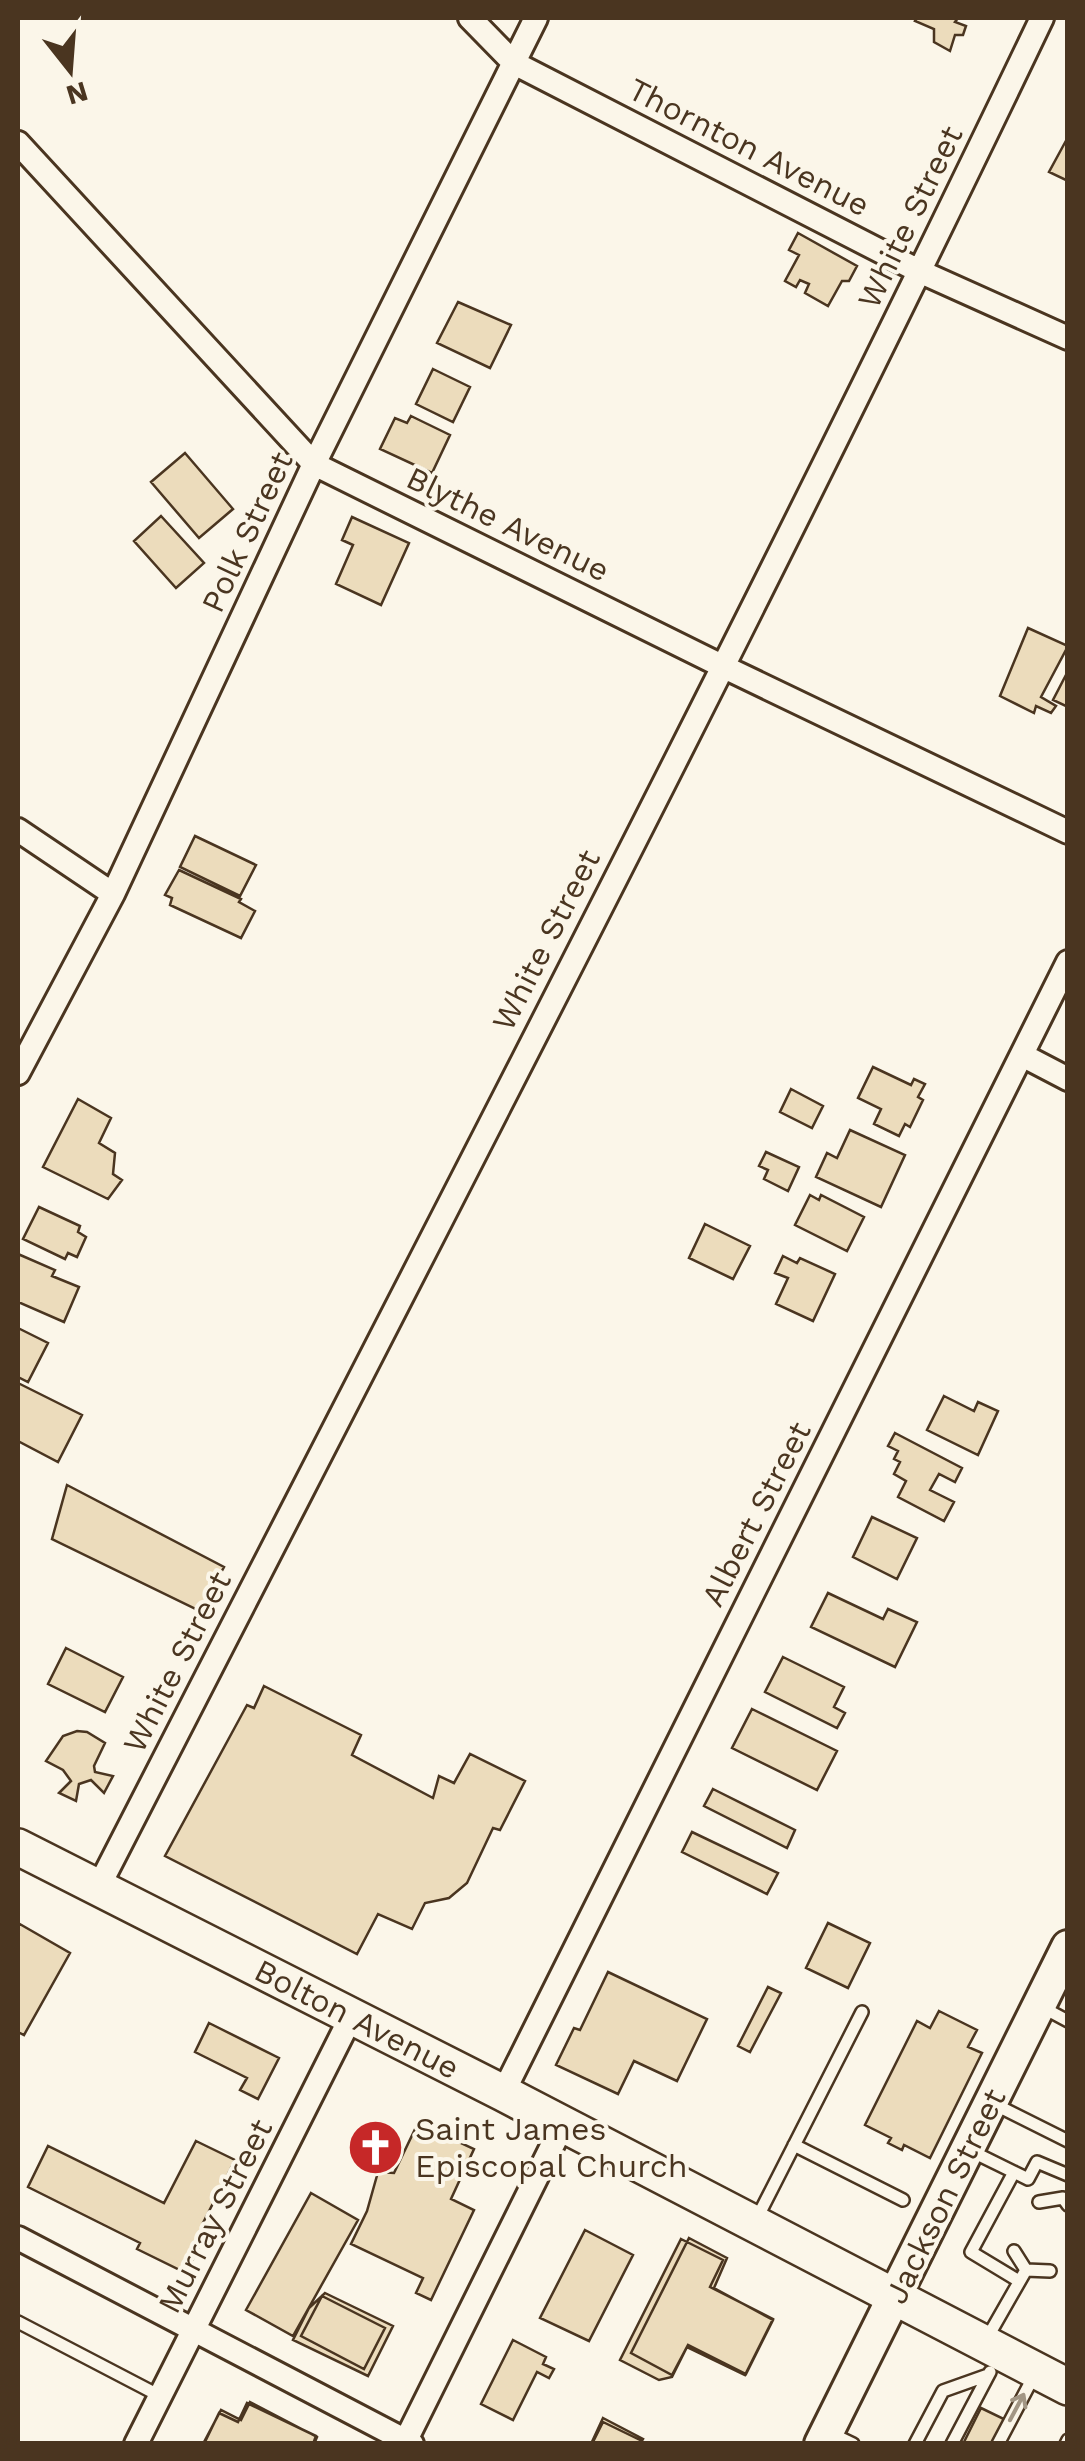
<svg xmlns="http://www.w3.org/2000/svg" width="1085" height="2461" viewBox="0 0 1085 2461" font-family="'Work Sans',sans-serif">
<style>
.building{fill:#ecdcbc;stroke:#4a3520;stroke-width:2.5}
.lines{fill:none;stroke-linecap:round;stroke-linejoin:round}
.service-casing{stroke:#4a3520;stroke-width:16}
.minor-casing{stroke:#4a3520;stroke-width:28}
.secondary-casing{stroke:#4a3520;stroke-width:38}
.primary-casing{stroke:#4a3520;stroke-width:40}
.service{stroke:#fbf6e9;stroke-width:11}
.minor{stroke:#fbf6e9;stroke-width:22}
.secondary{stroke:#fbf6e9;stroke-width:32}
.primary{stroke:#fbf6e9;stroke-width:35}
.oneway{stroke:#a29684}
.labels{text-anchor:middle;stroke-width:8;stroke-linejoin:round;paint-order:stroke}
.street-label{font-size:32px;fill:#4a3520;stroke:#fbf6e9}
.poi-label{font-size:32px;fill:#4a3520;stroke:#fbf6e9;text-anchor:start}
</style>
<rect width="100%" height="100%" fill="#fbf6e9"/>
<path class="building" d="M 917,18 L 958,18 L 955,22 L 966,26 L 963,35 L 955,35 L 950,51 L 934,42 L 934,29 L 915,21 Z
M 1068,137 L 1068,181 L 1049,172 Z
M 798,233 L 857,266 L 849,281 L 842,281 L 828,306 L 805,293 L 809,284 L 800,280 L 796,287 L 785,281 L 799,255 L 789,250 Z
M 458,302 L 511,325 L 490,368 L 437,343 Z
M 433,369 L 470,387 L 453,422 L 416,404 Z
M 411,416 L 450,435 L 432,473 L 380,449 L 395,418 L 407,423 Z
M 185,453 L 233,509 L 199,538 L 151,482 Z
M 161,516 L 204,563 L 176,588 L 134,541 Z
M 352,517 L 409,543 L 381,605 L 336,584 L 353,545 L 342,540 Z
M 1028,628 L 1068,646 L 1041,697 L 1056,706 L 1051,713 L 1036,706 L 1034,713 L 1000,696 Z
M 1068,671 L 1068,707 L 1053,700 Z
M 195,836 L 256,865 L 240,896 L 180,867 Z
M 179,870 L 241,899 L 239,902 L 255,911 L 241,938 L 170,905 L 172,898 L 165,895 Z
M 873,1067 L 911,1085 L 914,1079 L 925,1084 L 918,1097 L 923,1100 L 910,1127 L 905,1124 L 899,1136 L 874,1124 L 881,1109 L 858,1098 Z
M 791,1089 L 823,1106 L 812,1128 L 780,1112 Z
M 78,1099 L 111,1118 L 99,1143 L 115,1153 L 113,1174 L 122,1180 L 108,1199 L 43,1167 Z
M 850,1130 L 905,1155 L 881,1207 L 816,1177 L 827,1153 L 837,1158 Z
M 766,1152 L 799,1167 L 788,1191 L 764,1179 L 768,1170 L 759,1166 Z
M 810,1195 L 819,1200 L 821,1195 L 864,1217 L 847,1251 L 795,1225 Z
M 39,1207 L 80,1226 L 78,1232 L 86,1237 L 77,1257 L 68,1253 L 65,1259 L 23,1239 Z
M 705,1224 L 750,1246 L 733,1279 L 689,1258 Z
M 18,1254 L 55,1270 L 52,1276 L 79,1287 L 64,1322 L 18,1302 Z
M 783,1256 L 797,1263 L 800,1258 L 835,1274 L 813,1321 L 776,1304 L 788,1278 L 775,1273 Z
M 18,1328 L 48,1343 L 28,1382 L 18,1377 Z
M 18,1383 L 82,1415 L 58,1462 L 18,1441 Z
M 944,1396 L 974,1411 L 978,1402 L 998,1411 L 978,1455 L 927,1430 Z
M 895,1433 L 962,1468 L 955,1482 L 939,1474 L 930,1490 L 954,1502 L 944,1521 L 898,1497 L 906,1481 L 894,1474 L 900,1462 L 894,1459 L 898,1451 L 888,1446 Z
M 67,1485 L 224,1567 L 200,1611 L 52,1539 Z
M 872,1517 L 917,1538 L 897,1579 L 853,1557 Z
M 828,1593 L 883,1619 L 888,1609 L 917,1622 L 895,1667 L 811,1627 Z
M 66,1648 L 123,1677 L 105,1712 L 48,1684 Z
M 783,1657 L 844,1687 L 834,1707 L 845,1713 L 837,1728 L 765,1692 Z
M 264,1686 L 361,1735 L 352,1755 L 433,1798 L 439,1776 L 454,1783 L 470,1754 L 525,1781 L 500,1830 L 493,1828 L 467,1883 L 449,1898 L 425,1903 L 412,1929 L 378,1914 L 357,1954 L 165,1856 L 247,1705 L 254,1708 Z
M 752,1709 L 837,1751 L 817,1790 L 732,1748 Z
M 77,1731 L 87,1732 L 105,1743 L 94,1766 L 95,1772 L 113,1776 L 104,1793 L 91,1780 L 79,1784 L 76,1801 L 59,1793 L 71,1781 L 63,1770 L 46,1761 L 63,1736 Z
M 713,1789 L 795,1830 L 787,1848 L 704,1806 Z
M 692,1832 L 778,1873 L 767,1894 L 682,1852 Z
M 18,1923 L 70,1953 L 24,2035 L 18,2032 Z
M 828,1923 L 870,1943 L 848,1988 L 806,1968 Z
M 608,1972 L 707,2019 L 677,2081 L 634,2061 L 618,2094 L 556,2065 L 574,2028 L 580,2030 Z
M 768,1987 L 781,1993 L 750,2052 L 738,2046 Z
M 939,2011 L 977,2030 L 968,2047 L 982,2053 L 930,2158 L 904,2145 L 902,2150 L 888,2143 L 891,2138 L 865,2125 L 917,2021 L 930,2028 Z
M 209,2023 L 279,2058 L 258,2099 L 240,2090 L 247,2078 L 195,2052 Z
M 418,2123 L 474,2149 L 451,2199 L 474,2210 L 431,2300 L 416,2293 L 423,2278 L 351,2244 L 367,2211 L 378,2172 L 394,2173 Z
M 196,2141 L 235,2160 L 203,2223 L 209,2226 L 186,2273 L 137,2249 L 140,2243 L 28,2187 L 48,2146 L 164,2203 Z
M 311,2193 L 358,2220 L 293,2336 L 246,2310 Z
M 585,2230 L 633,2255 L 589,2341 L 540,2318 Z
M 689,2238 L 727,2258 L 714,2288 L 773,2320 L 746,2374 L 688,2345 L 672,2375 L 631,2353 Z
M 681,2239 L 723,2260 L 710,2287 L 773,2319 L 745,2375 L 687,2347 L 672,2377 L 659,2380 L 620,2360 Z
M 325,2293 L 393,2326 L 368,2376 L 293,2340 L 309,2308 Z
M 322,2296 L 385,2328 L 364,2369 L 301,2336 Z
M 513,2340 L 546,2357 L 543,2364 L 554,2369 L 549,2378 L 537,2372 L 513,2420 L 481,2404 Z
M 250,2402 L 317,2437 L 314,2444 L 203,2444 L 221,2410 L 241,2420 Z
M 247,2403 L 316,2436 L 313,2444 L 204,2444 L 219,2413 L 238,2422 Z
M 981,2408 L 1006,2420 L 994,2444 L 963,2444 Z
M 603,2418 L 643,2439 L 640,2444 L 591,2444 Z
M 603,2422 L 640,2440 L 638,2444 L 592,2444 Z"/>
<g class="lines">
<defs>
<path id="service" d="M 1040,2006 L 1068,2021
M 996,2105 L 1068,2141
M 794,2145 L 903,2200
M 971,2151 L 1028,2179 L 1037,2162 L 1068,2175
M 1014,2172 L 971,2252 L 1019,2281
M 1039,2202 L 1063,2198 L 1068,2205
M 755,2222 L 862,2012
M 1014,2251 L 1026,2270
M 18,2322 L 160,2396
M 986,2340 L 1026,2270 L 1050,2271
M 830,2433 L 853,2444
M 915,2444 L 943,2391 L 988,2375
M 952,2444 L 990,2372
M 998,2444 L 1036,2372
M 1066,2444 L 1068,2440"/>
<path id="minor" d="M 470,18 L 514,63 L 921,272 L 1068,338
M 18,143 L 314,464 L 722,666 L 1068,832
M 18,830 L 113,894
M 1022,1055 L 1068,1079
M 18,1073 L 113,894 L 314,464 L 536,18
M 98,1888 C 416,1267 741,647 1042,18
M 503,2093 L 1068,962
M 18,2238 L 412,2444
M 136,2444 L 351,2017
M 404,2444 L 562,2126"/>
<path id="secondary" d="M 821,2444 L 1068,1947"/>
<path id="primary" d="M 18,1847 L 503,2093 L 1068,2387"/>
</defs>
<use href="#service" class="service-casing"/>
<use href="#minor" class="minor-casing"/>
<use href="#secondary" class="secondary-casing"/>
<use href="#primary" class="primary-casing"/>
<use href="#service" class="service"/>
<use href="#minor" class="minor"/>
<use href="#secondary" class="secondary"/>
<use href="#primary" class="primary"/>
</g>
<defs><path id="oneway-shaft" d="M-6 0H5M1.5-3L5.5 0L1.5 3" fill="none" stroke-width="1.6" stroke-linecap="round" stroke-linejoin="round" transform="scale(2.5)"/></defs>
<use class="oneway" href="#oneway-shaft" transform="translate(1017 2407) rotate(-62)"/>
<defs>
<symbol id="church-disc" viewBox="-11 -11 22 22"><circle r="9.5" fill="#c62828" stroke="#fbf6e9"/><path d="M-1.2-6h2.4v3.5h3.3v2.4h-3.3V6h-2.4V-.1h-3.3v-2.4h3.3Z" fill="#fff"/></symbol>
</defs>
<g fill-rule="evenodd">
<use href="#church-disc" x="344" y="2116" width="63" height="63"/>
</g>
<g class="labels">
<g class="street-label">
<text transform="translate(749 147) rotate(27)" y="11">Thornton Avenue</text>
<text transform="translate(910 217) rotate(-64)" y="11">White Street</text>
<text transform="translate(508 524) rotate(26)" y="11">Blythe Avenue</text>
<text transform="translate(247 532) rotate(-65)" y="11">Polk Street</text>
<text transform="translate(546 940) rotate(-63)" y="11">White Street</text>
<text transform="translate(756 1514) rotate(-63)" y="11">Albert Street</text>
<text transform="translate(177 1662) rotate(-63)" y="11">White Street</text>
<text transform="translate(357 2019) rotate(27)" y="11">Bolton Avenue</text>
<text transform="translate(945 2196) rotate(-64)" y="11">Jackson Street</text>
<text transform="translate(215 2216) rotate(-63)" y="11">Murray Street</text>
</g>
<g class="poi-label">
<text x="415" y="2140">Saint James<tspan x="415" dy="37">Episcopal Church</tspan></text>
</g>
</g>
<rect width="1085" height="2461" fill="none" stroke="#4a3520" stroke-width="40"/>
<g transform="translate(70 70) rotate(163)" stroke="#fbf6e9" stroke-width="8" paint-order="stroke">
<path d="M0-8L18 38L0 25L-18 38Z" fill="#4a3520"/>
<text y="-15" font-size="28" font-weight="bold" text-anchor="middle" fill="#4a3520">N</text>
</g>
</svg>
